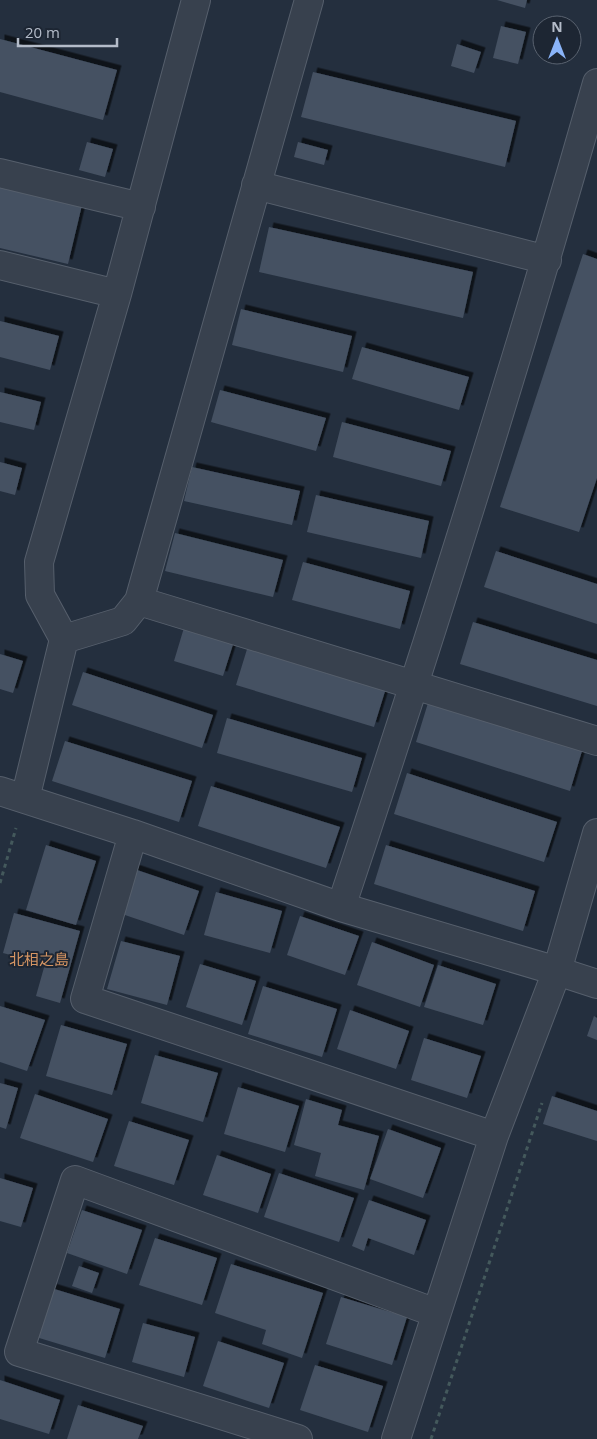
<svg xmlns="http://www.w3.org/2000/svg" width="597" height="1439" viewBox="0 0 597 1439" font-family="'Open Sans','Noto Sans JP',sans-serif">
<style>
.building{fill:#455162;filter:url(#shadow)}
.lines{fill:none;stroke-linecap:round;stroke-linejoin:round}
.minor-casing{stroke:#565f6c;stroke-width:30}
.path{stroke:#44595c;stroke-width:3;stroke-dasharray:4 4;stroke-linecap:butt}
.minor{stroke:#38414e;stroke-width:28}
.labels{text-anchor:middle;stroke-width:4;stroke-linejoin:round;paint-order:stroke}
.quarter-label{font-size:15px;fill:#d59563;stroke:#1d2633}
</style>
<defs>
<filter id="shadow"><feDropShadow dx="4.5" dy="-4.5" stdDeviation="0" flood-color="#0009"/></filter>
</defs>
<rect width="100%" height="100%" fill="#242f3e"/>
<path class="building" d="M 497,0 L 527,0 L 525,8 Z
M 501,26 L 526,32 L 518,64 L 493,58 Z
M 0,39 L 117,70 L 103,120 L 0,92 Z
M 457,44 L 481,52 L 474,73 L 451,66 Z
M 313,72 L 516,121 L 505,167 L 301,117 Z
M 87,142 L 113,149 L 105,177 L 79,170 Z
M 298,142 L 328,150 L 324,165 L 294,157 Z
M 0,186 L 82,205 L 68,264 L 0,248 Z
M 269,227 L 473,272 L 463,318 L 259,272 Z
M 583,254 L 597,259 L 597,478 L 579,532 L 500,507 Z
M 241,309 L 352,336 L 343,372 L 232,345 Z
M 0,321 L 59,336 L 50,370 L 0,357 Z
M 362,347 L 469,377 L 459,410 L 352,379 Z
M 220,390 L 326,418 L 316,451 L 211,422 Z
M 0,392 L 41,402 L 34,430 L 0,422 Z
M 342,422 L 451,451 L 441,486 L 333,457 Z
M 0,462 L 22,468 L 15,495 L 0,491 Z
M 192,467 L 300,491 L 292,525 L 184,501 Z
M 316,495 L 429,521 L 421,558 L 307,532 Z
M 175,533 L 283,560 L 273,597 L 165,571 Z
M 496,551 L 597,584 L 597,624 L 484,587 Z
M 303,562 L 410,591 L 400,629 L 292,600 Z
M 186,621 L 236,635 L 223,676 L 174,661 Z
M 473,622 L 597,660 L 597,706 L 460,664 Z
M 248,646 L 386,688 L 374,727 L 236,685 Z
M 0,654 L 23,661 L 13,693 L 0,689 Z
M 83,672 L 213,715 L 202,748 L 72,705 Z
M 428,703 L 582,751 L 570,791 L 416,742 Z
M 227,718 L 362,758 L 352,792 L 217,753 Z
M 65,741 L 192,781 L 179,822 L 52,781 Z
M 407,773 L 557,822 L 544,862 L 394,814 Z
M 211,786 L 340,827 L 326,868 L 198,826 Z
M 46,845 L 96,861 L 76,925 L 26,910 Z
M 386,845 L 535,891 L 523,931 L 374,884 Z
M 134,869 L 199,891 L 184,935 L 119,913 Z
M 216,892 L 282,911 L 270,953 L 204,935 Z
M 14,913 L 80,931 L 60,1003 L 36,996 L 45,964 L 3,953 Z
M 300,916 L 359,936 L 345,975 L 287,955 Z
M 121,941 L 180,956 L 167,1005 L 107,989 Z
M 372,942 L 434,965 L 420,1007 L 357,985 Z
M 200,964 L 256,981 L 242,1025 L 186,1007 Z
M 438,965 L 496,984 L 483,1025 L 424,1007 Z
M 263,986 L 337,1009 L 322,1057 L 248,1034 Z
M 0,1006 L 45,1020 L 27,1071 L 0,1062 Z
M 350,1010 L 409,1031 L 396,1069 L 337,1049 Z
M 594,1016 L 597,1018 L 597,1040 L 587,1036 Z
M 61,1025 L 127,1044 L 112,1095 L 46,1076 Z
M 424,1038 L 481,1056 L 467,1098 L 411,1080 Z
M 155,1055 L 218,1073 L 203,1122 L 141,1103 Z
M 0,1083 L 18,1088 L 6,1129 L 0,1127 Z
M 238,1087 L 299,1106 L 285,1152 L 224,1134 Z
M 35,1094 L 108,1119 L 93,1162 L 20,1138 Z
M 552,1096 L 597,1111 L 597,1141 L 543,1124 Z
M 306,1099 L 342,1110 L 338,1125 L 379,1136 L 364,1190 L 315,1176 L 321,1153 L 294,1145 Z
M 129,1121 L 189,1140 L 174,1185 L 114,1166 Z
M 388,1129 L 441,1148 L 423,1198 L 370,1179 Z
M 217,1155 L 271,1174 L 258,1213 L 203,1195 Z
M 279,1173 L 354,1198 L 339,1242 L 264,1217 Z
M 0,1178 L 33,1188 L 21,1227 L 0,1221 Z
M 369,1200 L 426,1220 L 414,1255 L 368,1238 L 364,1251 L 352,1246 Z
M 82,1210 L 142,1230 L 127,1274 L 67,1253 Z
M 155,1238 L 217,1258 L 202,1305 L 139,1285 Z
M 231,1264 L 323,1293 L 302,1358 L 262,1344 L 266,1330 L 215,1313 Z
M 79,1266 L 99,1273 L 92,1293 L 72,1286 Z
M 51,1288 L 120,1309 L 105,1358 L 36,1337 Z
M 341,1297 L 407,1317 L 392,1365 L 326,1344 Z
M 143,1323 L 195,1337 L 184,1377 L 132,1362 Z
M 218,1341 L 284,1363 L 269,1408 L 203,1386 Z
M 315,1365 L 383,1386 L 368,1432 L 300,1410 Z
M 0,1380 L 60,1400 L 49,1434 L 0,1419 Z
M 78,1405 L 143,1426 L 138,1439 L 67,1439 Z"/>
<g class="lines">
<defs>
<path id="minor" d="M 0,173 L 141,207
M 256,185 L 547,260
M 0,265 L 117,294
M 139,601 L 597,741
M 64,639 L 123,621 L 139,601 L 309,0
M 0,791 L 133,834 L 341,907 L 557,971 L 597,984
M 25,799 L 64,639 L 40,595 L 39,562 L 117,294 L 196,0
M 133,834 L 85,999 L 494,1136
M 341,907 C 432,634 518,360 597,83
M 298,1439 L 19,1352 L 75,1180 L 436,1313
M 396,1439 L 494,1136 L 557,971 L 597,833"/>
</defs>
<use href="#minor" class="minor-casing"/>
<path class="path" d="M 0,883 L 16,828
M 431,1439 L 542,1103"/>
<use href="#minor" class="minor"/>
</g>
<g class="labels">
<g class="quarter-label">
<text x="39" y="965">北相之島</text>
</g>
</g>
<g transform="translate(557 40)"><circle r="24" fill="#1d2633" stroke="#59626f"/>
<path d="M0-4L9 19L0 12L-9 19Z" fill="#8ab4f8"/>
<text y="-8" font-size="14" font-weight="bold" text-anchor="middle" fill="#b4bcc9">N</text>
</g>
<path d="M18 38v8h99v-8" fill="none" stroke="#b4bcc9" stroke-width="2.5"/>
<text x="25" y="38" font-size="15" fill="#b4bcc9" stroke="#1d2633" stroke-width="4" paint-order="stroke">20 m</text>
</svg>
